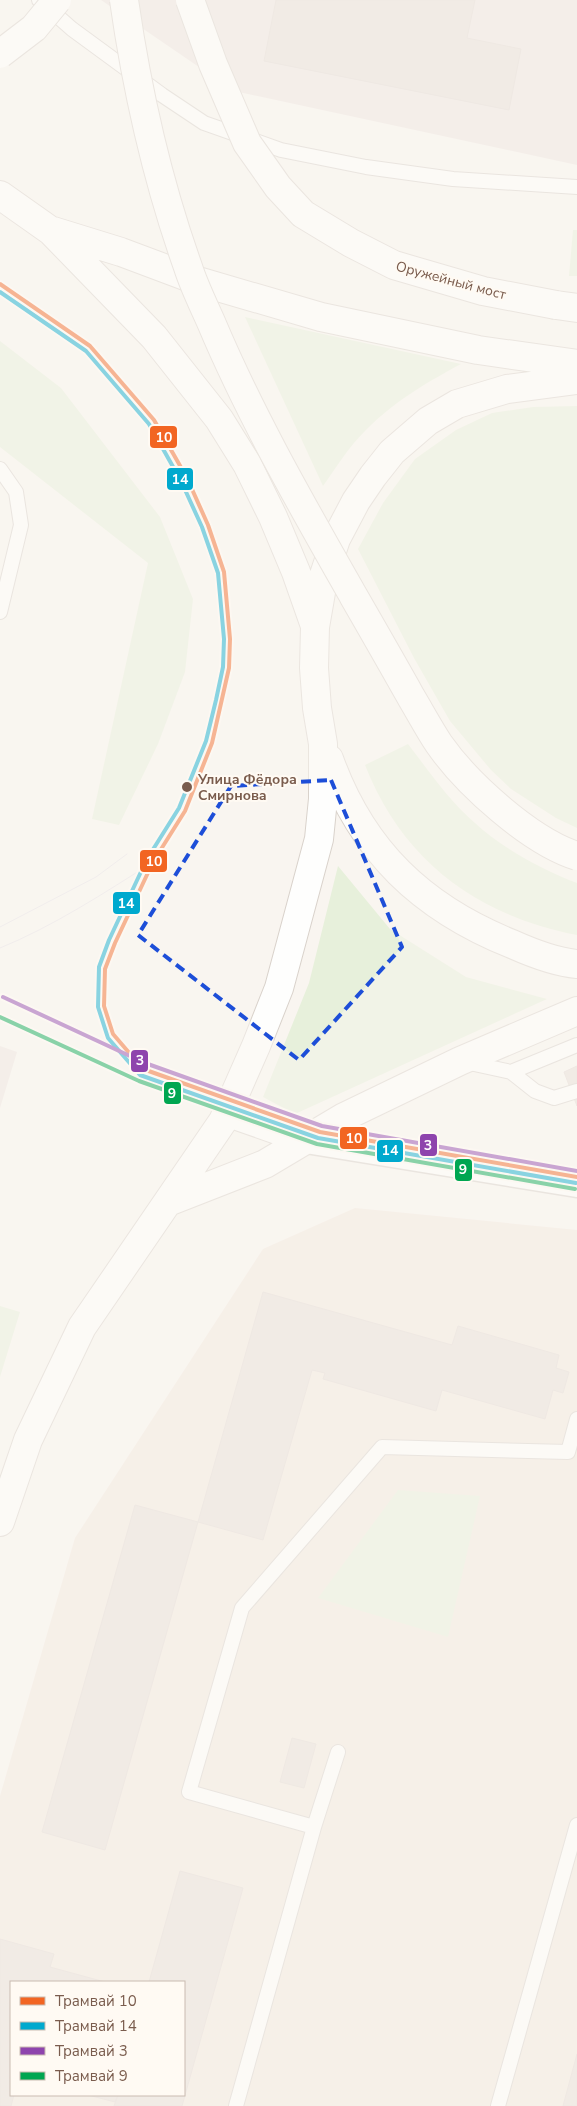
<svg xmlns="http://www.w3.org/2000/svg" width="577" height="2106" viewBox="0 0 577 2106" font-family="'Nunito Sans',sans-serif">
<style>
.residential{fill:#f2e8de;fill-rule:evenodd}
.industrial{fill:#ede5e0}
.green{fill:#e7f0db}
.building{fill:#e6ded7;stroke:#e2d8d2}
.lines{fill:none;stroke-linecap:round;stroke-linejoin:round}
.lane-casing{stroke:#d7d1cb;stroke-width:16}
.street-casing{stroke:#d7d1cb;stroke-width:29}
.secondary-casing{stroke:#d9d2cb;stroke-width:30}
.lane{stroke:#fefefd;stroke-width:14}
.street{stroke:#fefefd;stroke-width:26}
.secondary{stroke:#fefefd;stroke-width:28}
.tram{stroke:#e6e3e7;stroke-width:1}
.secondary-bridge-casing{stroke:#d9d2cb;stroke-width:30;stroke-linecap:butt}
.secondary-bridge{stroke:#fefefd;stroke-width:28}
.tram-1-casing{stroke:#fffaf3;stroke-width:8}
.tram-2-casing{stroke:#fffaf3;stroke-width:8}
.tram-3-casing{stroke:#fffaf3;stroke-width:8}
.tram-4-casing{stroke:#fffaf3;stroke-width:8}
.tram-1{stroke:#f26522;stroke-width:4}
.tram-2{stroke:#00a9ce;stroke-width:4}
.tram-3{stroke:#8e44ad;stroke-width:4}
.tram-4{stroke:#00a651;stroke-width:4}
.marked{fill:none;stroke:#1d4ed8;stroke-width:4;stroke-dasharray:10 6;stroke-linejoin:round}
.stop-dot{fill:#7a5c4d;stroke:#fffaf3;stroke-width:2}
.labels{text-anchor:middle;stroke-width:4;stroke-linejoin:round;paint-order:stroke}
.street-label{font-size:14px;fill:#7a5c4d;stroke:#fffaf3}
.stop-label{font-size:14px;font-weight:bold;fill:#7a5c4d;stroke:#fffaf3;text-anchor:start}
.line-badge{stroke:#fffaf3;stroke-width:2}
.badge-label{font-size:14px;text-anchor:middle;font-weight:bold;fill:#fff}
</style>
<rect width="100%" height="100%" fill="#f9f5f0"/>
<path class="residential" d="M 355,1208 L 577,1230 L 577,2106 L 0,2106 L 0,1796 L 75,1538 L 263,1249 ZM 11,1982 L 184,1982 L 184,2095 L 11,2095 Z"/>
<path class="industrial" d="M 101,0 L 577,0 L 577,165 L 234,91 Z
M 0,1046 L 17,1052 L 0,1108 Z"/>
<path class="green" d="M 573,230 L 577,230 L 577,276 L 569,276 Z
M 245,317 L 461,364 C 420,386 385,407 354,443 C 343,456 333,472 323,486 Z
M 0,341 L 61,388 L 160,517 L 193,599 L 185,672 L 158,744 L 119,825 L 92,819 L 148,563 L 0,447 Z
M 577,406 L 577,828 L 556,818 L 511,789 L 491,770 L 450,721 L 414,658 L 358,549 L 383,503 L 415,459 L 456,430 L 492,413 L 533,407 Z
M 408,744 C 429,771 449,801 475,823 C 502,848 542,870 577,883 L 577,935 C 477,916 402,860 365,765 Z
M 338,866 L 390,929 L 466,977 L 547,999 L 295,1114 L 263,1097 L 309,983 Z
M 0,1306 L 20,1312 L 0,1377 Z
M 398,1490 L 480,1496 L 448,1637 L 318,1598 Z"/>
<path class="building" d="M 276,0 L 475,0 L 467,38 L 521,49 L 509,110 L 264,61 Z
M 577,1066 L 577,1106 L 564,1072 Z
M 263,1292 L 452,1345 L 458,1326 L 559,1355 L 556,1368 L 569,1372 L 563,1393 L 553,1390 L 545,1419 L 442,1390 L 436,1411 L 323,1379 L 325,1373 L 312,1370 L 263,1540 L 198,1522 Z
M 135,1505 L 198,1522 L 105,1850 L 42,1832 Z
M 292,1738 L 316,1744 L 304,1788 L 280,1782 Z
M 180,1871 L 243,1888 L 182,2106 L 114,2106 L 118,2095 L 184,2095 L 184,1982 L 149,1982 Z
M 0,1939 L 54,1954 L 50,1967 L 105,1982 L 11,1982 L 11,2095 L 14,2095 L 11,2106 L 0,2106 Z
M 577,2054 L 577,2106 L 563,2106 Z
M 88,2095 L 118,2095 L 115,2102 Z"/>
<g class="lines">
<defs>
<path id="lane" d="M 39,0 L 72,29 L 162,95 L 204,123 L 281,150 L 366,167 L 453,179 L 577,187
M 0,469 L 16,492 L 21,525 L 0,612
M 465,1062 L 511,1072 L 577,1045
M 511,1072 L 535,1091 L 554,1098 L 577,1091
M 314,1827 L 338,1752
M 236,2106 L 314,1827 L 189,1792 L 242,1608 L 382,1447 L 568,1452 L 577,1419
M 498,2106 L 577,1825"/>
<path id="street" d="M 306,1140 L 577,1184"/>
<path id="secondary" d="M 0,195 L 51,231 L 154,337 L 219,419 L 247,464 L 273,517 L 296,572 L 315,626
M 53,231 L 121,252 L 201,282 L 321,317 L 478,350 L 577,364
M 556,305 L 577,308
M 329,759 C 362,851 422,908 512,944 C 532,953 555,962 577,964
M 226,1112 L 306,1140
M 168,1202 L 265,1164 L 344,1117 L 460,1061 L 577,1011
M 0,1522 L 28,1440 L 82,1327 L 223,1121 L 256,1046 L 279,988 L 319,839 L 323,799 L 323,744 L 317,708 L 314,668 L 315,627 L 324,575 L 336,539 L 356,501 L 373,476 L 392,452 L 428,421 L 457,404 L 507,389 L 577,380"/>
</defs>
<use href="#lane" class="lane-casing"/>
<use href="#street" class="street-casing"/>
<use href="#secondary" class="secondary-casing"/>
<use href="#lane" class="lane"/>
<use href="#street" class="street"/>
<use href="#secondary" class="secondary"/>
<path class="tram" d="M 0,927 L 96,877 L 127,854
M 0,948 C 52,927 106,892 153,862"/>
<defs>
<path id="secondary-bridge" d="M 124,0 C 137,91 157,180 188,267 C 194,286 203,304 211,322 C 251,417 303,507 354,597 C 373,630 392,663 411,697 C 420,712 429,729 439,744 C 467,784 530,841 577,856
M 190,0 L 213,64 L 247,143 L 278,187 L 303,214 L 351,243 L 394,265 L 483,291 L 556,305
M 0,54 L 34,28 L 57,0"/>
</defs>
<use href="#secondary-bridge" class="secondary-bridge-casing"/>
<use href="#secondary-bridge" class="secondary-bridge"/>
<defs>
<path id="tram-1" d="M 0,284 L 90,346 L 154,420 L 187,478 L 208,525 L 224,572 L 230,639 L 229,668 L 212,743 L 185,811 L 153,862 L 115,943 L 105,969 L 104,1006 L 113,1034 L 143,1069 L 320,1132 L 577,1177"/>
<path id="tram-2" d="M 0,292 L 86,351 L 149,424 L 181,481 L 202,527 L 218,573 L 224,639 L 223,667 L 216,700 L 206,741 L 179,808 L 147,859 L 109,940 L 99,967 L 98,1007 L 108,1038 L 140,1075 L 318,1138 L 576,1183"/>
<path id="tram-3" d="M 3,997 L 145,1063 L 322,1126 L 577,1171"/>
<path id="tram-4" d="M 0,1017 L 139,1081 L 317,1144 L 575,1189"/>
</defs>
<use href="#tram-1" class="tram-1-casing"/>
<use href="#tram-2" class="tram-2-casing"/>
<use href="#tram-3" class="tram-3-casing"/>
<use href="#tram-4" class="tram-4-casing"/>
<use href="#tram-1" class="tram-1"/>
<use href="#tram-2" class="tram-2"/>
<use href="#tram-3" class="tram-3"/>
<use href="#tram-4" class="tram-4"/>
</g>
<path d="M0 0H577V2106H0ZM 331,780 L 402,947 L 299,1060 L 138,935 L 231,786 Z" fill="#f9f5f0" fill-opacity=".55" fill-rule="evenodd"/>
<path class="marked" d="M 331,780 L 402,947 L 299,1060 L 138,935 L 231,786 Z"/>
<circle class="stop-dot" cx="187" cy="787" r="6"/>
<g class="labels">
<g class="street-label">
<text transform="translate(451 280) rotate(15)" y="5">Оружейный мост</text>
</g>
<g class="stop-label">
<text x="198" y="784">Улица Фёдора<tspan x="198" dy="16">Смирнова</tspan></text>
</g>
</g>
<g class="line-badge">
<rect x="149" y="425" width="29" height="24" rx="5" fill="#f26522"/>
<rect x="166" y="467" width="28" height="24" rx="5" fill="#00a9ce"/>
<rect x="139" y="849" width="29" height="24" rx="5" fill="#f26522"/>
<rect x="112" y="891" width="29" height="24" rx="5" fill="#00a9ce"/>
<rect x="130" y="1049" width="19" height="24" rx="5" fill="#8e44ad"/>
<rect x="163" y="1081" width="19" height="24" rx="5" fill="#00a651"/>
<rect x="339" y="1126" width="29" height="24" rx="5" fill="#f26522"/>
<rect x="419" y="1133" width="19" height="24" rx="5" fill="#8e44ad"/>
<rect x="376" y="1139" width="28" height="24" rx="5" fill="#00a9ce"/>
<rect x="454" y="1158" width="19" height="24" rx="5" fill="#00a651"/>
</g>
<g class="badge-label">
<text x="164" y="442">10</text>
<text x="180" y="484">14</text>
<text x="154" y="866">10</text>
<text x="126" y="908">14</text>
<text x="140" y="1065">3</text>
<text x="172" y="1098">9</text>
<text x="354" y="1143">10</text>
<text x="428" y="1150">3</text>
<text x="390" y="1155">14</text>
<text x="463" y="1174">9</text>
</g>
<rect x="10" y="1981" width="175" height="115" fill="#fffaf3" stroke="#cabbb1"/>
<rect x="20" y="1997" width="25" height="8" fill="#f26522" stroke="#cabbb1"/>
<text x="55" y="2006" font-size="15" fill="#7a5c4d">Трамвай 10</text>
<rect x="20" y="2022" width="25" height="8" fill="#00a9ce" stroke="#cabbb1"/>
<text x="55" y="2031" font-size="15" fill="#7a5c4d">Трамвай 14</text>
<rect x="20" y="2047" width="25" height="8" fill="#8e44ad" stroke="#cabbb1"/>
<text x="55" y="2056" font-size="15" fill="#7a5c4d">Трамвай 3</text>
<rect x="20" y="2072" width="25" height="8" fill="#00a651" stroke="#cabbb1"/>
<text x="55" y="2081" font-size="15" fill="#7a5c4d">Трамвай 9</text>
</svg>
